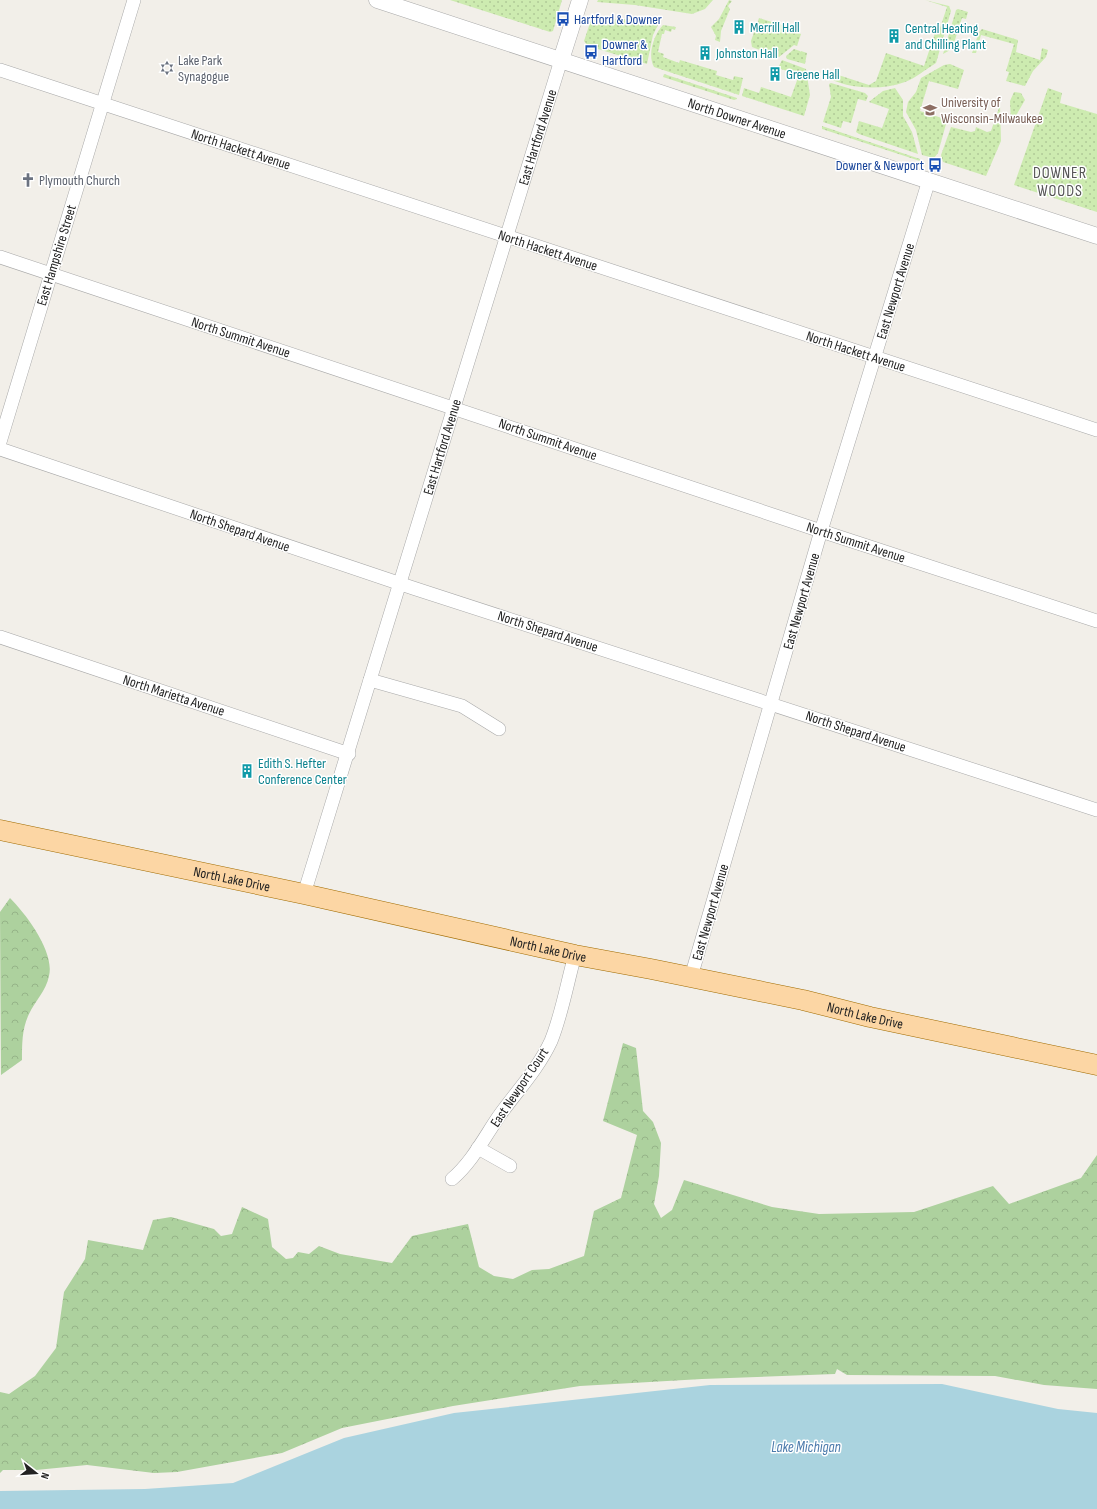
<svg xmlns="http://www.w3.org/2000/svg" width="1097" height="1509" viewBox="0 0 1097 1509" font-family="'Sofia Sans Condensed',sans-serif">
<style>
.grass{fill:url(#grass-dots)}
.forest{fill:url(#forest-crowns)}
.water{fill:#aad3df}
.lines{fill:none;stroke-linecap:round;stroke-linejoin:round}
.minor-casing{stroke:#a9a9a9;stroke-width:14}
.tertiary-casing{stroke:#a9a9a9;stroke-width:17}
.primary-casing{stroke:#a06b00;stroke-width:21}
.minor{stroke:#fff;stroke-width:13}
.tertiary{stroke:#fff;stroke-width:16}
.primary{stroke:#fcd6a4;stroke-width:20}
.labels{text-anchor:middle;stroke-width:3;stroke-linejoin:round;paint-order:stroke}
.transit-label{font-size:14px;fill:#164399;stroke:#fff;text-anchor:start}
.culture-label{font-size:14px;fill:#0d838f;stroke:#fff;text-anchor:start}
.worship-label{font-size:14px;fill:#5b616d;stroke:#fff;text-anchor:start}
.education-label{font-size:14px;fill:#785e54;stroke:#fff;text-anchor:start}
.street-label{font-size:14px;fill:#222;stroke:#fff}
.water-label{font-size:15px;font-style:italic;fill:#4a7aab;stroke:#fff}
.quarter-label{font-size:16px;letter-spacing:1px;fill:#555;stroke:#fff}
</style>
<defs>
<pattern id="grass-dots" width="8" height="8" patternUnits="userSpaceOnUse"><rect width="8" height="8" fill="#cdebb0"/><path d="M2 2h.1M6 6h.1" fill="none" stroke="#b0c997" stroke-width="1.8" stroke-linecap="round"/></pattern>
<pattern id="forest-crowns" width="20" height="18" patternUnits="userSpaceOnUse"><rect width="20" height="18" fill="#add19e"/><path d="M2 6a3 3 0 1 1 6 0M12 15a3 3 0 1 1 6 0" fill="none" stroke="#95b388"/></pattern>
</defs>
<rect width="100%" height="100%" fill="#f2efe9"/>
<path class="grass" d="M 450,0 L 562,0 L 553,31 L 550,32 Z
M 598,0 L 713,0 L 705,9 L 692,14 L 635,5 L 597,2 Z
M 729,0 L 732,1 L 728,6 L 730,9 L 721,31 L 720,42 L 715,40 L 716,36 L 711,27 L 719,19 Z
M 925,0 L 949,6 L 951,11 L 936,63 C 926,69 916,78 905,82 C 880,91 847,89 824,76 L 823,70 L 869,85 L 876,81 L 886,53 L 924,66 L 937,27 L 940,28 L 947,7 Z
M 958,9 L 968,12 L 966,19 L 962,18 L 952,49 L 943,54 L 956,10 Z
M 759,18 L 789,27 L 789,30 L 801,34 L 797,46 L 794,45 L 779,57 L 752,47 L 751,41 Z
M 632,19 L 659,23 L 653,35 L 647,64 L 588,46 L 584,41 L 591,20 Z
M 663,25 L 676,27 L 675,30 L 672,29 L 671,32 L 665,30 L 664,34 L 662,34 L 658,52 L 664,54 L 663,57 L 679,63 L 680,60 L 717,71 L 716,75 L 733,80 L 734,76 L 743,78 L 739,95 L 654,67 C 647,55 654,34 663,25 Z
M 982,29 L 1018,40 L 1016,52 L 1040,60 L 1042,48 L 1048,50 L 1046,57 L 1033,71 L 1025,86 L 1006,81 L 1009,72 L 1006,71 L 1014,44 L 981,35 L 976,53 L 972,53 L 979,32 Z
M 794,49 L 800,51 L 800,52 L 801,51 L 807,53 L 805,64 L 787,59 L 786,56 Z
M 782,60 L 806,69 L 810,95 L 804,116 L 742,96 L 744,88 L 759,93 L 761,87 L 791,97 L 799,75 L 778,68 Z
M 950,64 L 964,70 L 958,89 L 929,81 L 920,111 L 945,119 L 946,124 L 938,153 L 934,158 L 922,155 L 916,130 L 906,112 L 908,102 L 916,92 L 921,78 L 944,65 Z
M 664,74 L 737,98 L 737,99 L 734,100 L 663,77 Z
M 831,83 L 865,93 L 868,96 L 866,101 L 858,99 L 851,123 L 843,121 L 841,128 L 823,122 L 831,97 L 829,84 Z
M 895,88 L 903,100 L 903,116 L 912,132 L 918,154 L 859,134 L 856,132 L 859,121 L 882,128 L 889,109 L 869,102 L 870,101 L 883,91 Z
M 1048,88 L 1062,93 L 1060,103 L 1097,114 L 1097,212 L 1014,185 Z
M 1014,92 L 1021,93 L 1025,100 L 1011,124 L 1010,101 Z
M 1000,105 L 1001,141 L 986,176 L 943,162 L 941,155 L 951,127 L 971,132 L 975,131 L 976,127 L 987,132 L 991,131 Z
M 822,126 L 920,159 L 920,161 L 822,129 Z"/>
<path class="forest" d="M 10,898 C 26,914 55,952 49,976 C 46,991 35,1001 29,1014 C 22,1028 22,1044 22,1060 L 1,1075 L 0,912 Z
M 623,1043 L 636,1048 L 643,1111 L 653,1122 L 661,1143 L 659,1176 L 654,1204 L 661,1218 L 672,1210 L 684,1180 L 772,1207 L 819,1214 L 914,1212 L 993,1186 L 1009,1204 L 1081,1178 L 1097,1155 L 1097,1389 L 1044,1385 L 995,1376 L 847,1375 L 837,1369 L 835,1374 L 702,1379 L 580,1386 L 453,1406 L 342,1428 L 282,1453 L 177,1472 L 154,1473 L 87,1465 L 36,1470 L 3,1470 L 0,1473 L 0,1392 L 9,1394 L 35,1376 L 56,1348 L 64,1292 L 85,1259 L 88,1240 L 143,1250 L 153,1220 L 171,1217 L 214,1229 L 221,1236 L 232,1234 L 242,1207 L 268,1219 L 272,1247 L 286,1259 L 293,1258 L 298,1252 L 309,1254 L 319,1246 L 340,1254 L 392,1263 L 412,1236 L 468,1224 L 479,1267 L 494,1276 L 513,1279 L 532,1270 L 549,1269 L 584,1256 L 594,1211 L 621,1198 L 637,1135 L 603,1121 Z"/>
<path class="water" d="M 942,1384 L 1058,1409 L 1097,1413 L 1097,1509 L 0,1509 L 0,1491 L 145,1489 L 233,1483 L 344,1438 L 454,1413 L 710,1385 Z"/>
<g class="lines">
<defs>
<g id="minor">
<path d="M 0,70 L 1097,430"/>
<path d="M 0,257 L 821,531 L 1097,621"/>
<path d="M 0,442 L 134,0"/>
<path d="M 0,449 L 413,588 L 1097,810"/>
<path d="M 0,637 L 349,754"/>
<path d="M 370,680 L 462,706 L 499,729"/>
<path id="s1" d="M 304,894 L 561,60"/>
<path d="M 691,977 L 821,531 L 929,180"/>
<path d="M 478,1148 L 510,1166"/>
<path d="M 452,1179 C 472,1162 484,1138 499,1116 C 517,1091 538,1069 551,1041 C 562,1014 567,983 575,955"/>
</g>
<g id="tertiary">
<path id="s2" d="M 377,0 L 1097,236"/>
<path d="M 561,60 L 580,0"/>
</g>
<g id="primary">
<path id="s3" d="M 0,830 L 304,894 L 575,955 L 651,969 L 803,1000 L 870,1017 L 1097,1065"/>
</g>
</defs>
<use href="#minor" class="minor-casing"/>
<use href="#tertiary" class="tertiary-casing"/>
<use href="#primary" class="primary-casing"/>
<use href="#minor" class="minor"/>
<use href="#tertiary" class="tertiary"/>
<use href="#primary" class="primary"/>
</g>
<defs>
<symbol id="bus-bare" viewBox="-9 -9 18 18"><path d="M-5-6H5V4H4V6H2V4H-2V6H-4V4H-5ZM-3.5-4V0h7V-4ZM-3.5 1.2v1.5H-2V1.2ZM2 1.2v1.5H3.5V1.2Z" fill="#1a4fb4" stroke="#fff" stroke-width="2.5" paint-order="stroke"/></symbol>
<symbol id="building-bare" viewBox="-9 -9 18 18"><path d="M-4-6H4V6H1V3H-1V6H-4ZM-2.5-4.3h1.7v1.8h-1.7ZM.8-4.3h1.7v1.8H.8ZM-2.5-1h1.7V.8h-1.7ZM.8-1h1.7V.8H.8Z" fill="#0f9aa8" stroke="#fff" stroke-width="2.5" paint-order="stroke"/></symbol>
<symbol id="synagogue-bare" viewBox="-9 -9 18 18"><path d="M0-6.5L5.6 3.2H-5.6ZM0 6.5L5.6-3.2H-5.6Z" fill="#6b7280" stroke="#fff" stroke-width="2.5" paint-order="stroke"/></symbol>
<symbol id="university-bare" viewBox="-9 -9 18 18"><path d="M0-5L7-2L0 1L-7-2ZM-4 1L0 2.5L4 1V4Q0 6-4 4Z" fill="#8d6e63" stroke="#fff" stroke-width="2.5" paint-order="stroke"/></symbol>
<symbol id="church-bare" viewBox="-9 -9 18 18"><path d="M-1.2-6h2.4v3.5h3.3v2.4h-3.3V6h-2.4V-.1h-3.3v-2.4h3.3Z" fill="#6b7280" stroke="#fff" stroke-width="2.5" paint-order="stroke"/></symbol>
</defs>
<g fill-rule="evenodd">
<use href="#bus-bare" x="553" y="9" width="20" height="20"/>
<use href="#building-bare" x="729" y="17" width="20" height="20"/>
<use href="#building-bare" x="884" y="26" width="20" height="20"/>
<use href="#bus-bare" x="581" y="42" width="20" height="20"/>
<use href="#building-bare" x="695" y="43" width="20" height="20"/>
<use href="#synagogue-bare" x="157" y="58" width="20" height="20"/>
<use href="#building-bare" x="765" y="64" width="20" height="20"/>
<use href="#university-bare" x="920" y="100" width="20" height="20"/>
<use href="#bus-bare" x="925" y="155" width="20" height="20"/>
<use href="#church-bare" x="18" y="170" width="20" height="20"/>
<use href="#building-bare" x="237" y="761" width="20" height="20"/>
</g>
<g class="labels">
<g class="transit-label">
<text x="574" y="24">Hartford &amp; Downer</text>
<text x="602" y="49">Downer &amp;<tspan x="602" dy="16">Hartford</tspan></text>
<text x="924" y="170" text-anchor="end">Downer &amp; Newport</text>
</g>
<g class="culture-label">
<text x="750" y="32">Merrill Hall</text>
<text x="905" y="33">Central Heating<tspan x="905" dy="16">and Chilling Plant</tspan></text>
<text x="716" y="58">Johnston Hall</text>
<text x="786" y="79">Greene Hall</text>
<text x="258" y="768">Edith S. Hefter<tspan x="258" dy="16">Conference Center</tspan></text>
</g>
<g class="worship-label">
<text x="178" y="65">Lake Park<tspan x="178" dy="16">Synagogue</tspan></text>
<text x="39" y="185">Plymouth Church</text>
</g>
<g class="education-label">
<text x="941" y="107">University of<tspan x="941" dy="16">Wisconsin-Milwaukee</tspan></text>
</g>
<g class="street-label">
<text dy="5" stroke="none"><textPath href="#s2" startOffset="379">North Downer Avenue</textPath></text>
<text dy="5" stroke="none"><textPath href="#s1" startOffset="792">East Hartford Avenue</textPath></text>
<text transform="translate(241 149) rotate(18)" y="5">North Hackett Avenue</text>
<text transform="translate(548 250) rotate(18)" y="5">North Hackett Avenue</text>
<text transform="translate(56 255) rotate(-73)" y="5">East Hampshire Street</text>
<text transform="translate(895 291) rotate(-73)" y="5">East Newport Avenue</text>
<text transform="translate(241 337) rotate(18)" y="5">North Summit Avenue</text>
<text transform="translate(856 351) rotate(18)" y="5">North Hackett Avenue</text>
<text transform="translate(548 439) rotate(19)" y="5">North Summit Avenue</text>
<text dy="5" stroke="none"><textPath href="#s1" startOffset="468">East Hartford Avenue</textPath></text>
<text transform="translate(240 530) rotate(19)" y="5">North Shepard Avenue</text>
<text transform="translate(856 542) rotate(18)" y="5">North Summit Avenue</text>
<text transform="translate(801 601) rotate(-74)" y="5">East Newport Avenue</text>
<text transform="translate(548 631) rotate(18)" y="5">North Shepard Avenue</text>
<text transform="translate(174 695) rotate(18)" y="5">North Marietta Avenue</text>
<text transform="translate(856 731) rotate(18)" y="5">North Shepard Avenue</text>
<text dy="5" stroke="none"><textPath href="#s3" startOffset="237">North Lake Drive</textPath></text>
<text transform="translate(710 912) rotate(-74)" y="5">East Newport Avenue</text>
<text dy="5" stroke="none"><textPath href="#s3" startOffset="561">North Lake Drive</textPath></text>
<text dy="5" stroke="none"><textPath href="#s3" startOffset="885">North Lake Drive</textPath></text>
<text transform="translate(519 1087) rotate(-56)" y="5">East Newport Court</text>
</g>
<g class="water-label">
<text x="806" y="1452">Lake Michigan</text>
</g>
<g class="quarter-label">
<text x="1060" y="178">DOWNER<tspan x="1060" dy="18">WOODS</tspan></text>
</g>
</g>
<g transform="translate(36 1473) rotate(107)" stroke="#ffffff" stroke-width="3" paint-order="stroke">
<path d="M0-3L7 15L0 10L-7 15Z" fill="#222222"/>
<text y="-6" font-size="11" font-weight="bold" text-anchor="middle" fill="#222222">N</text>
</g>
</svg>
